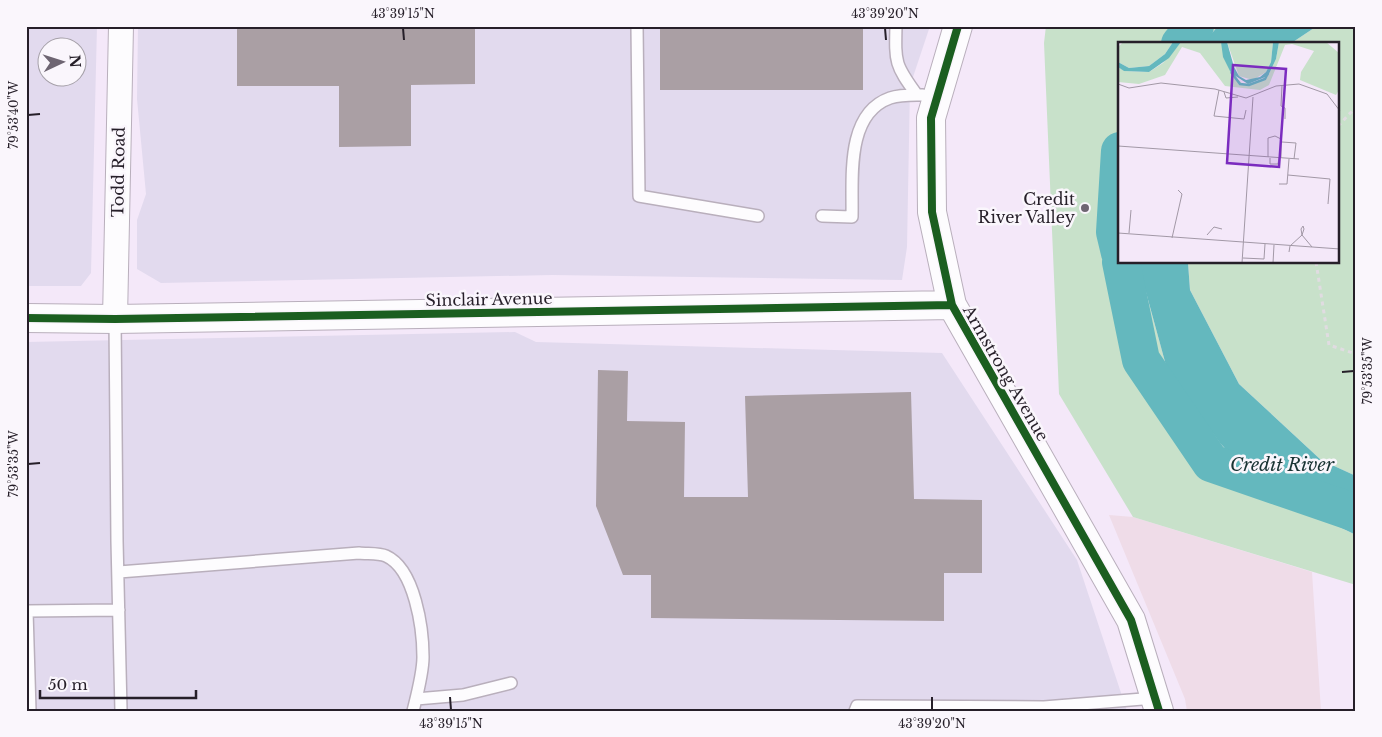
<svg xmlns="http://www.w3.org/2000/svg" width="1382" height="737" viewBox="0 0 1382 737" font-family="'Libre Baskerville',serif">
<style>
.commercial{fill:#efdce8}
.industrial{fill:#e2daee;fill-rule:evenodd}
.green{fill:#c8e1ca}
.water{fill:#64b8be}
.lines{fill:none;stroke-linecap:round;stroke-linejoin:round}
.river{stroke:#64b8be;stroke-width:38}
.building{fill:#aa9fa4}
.service-casing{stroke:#b9afbc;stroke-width:14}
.minor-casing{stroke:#b9afbc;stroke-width:26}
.tertiary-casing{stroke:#b9afbc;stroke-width:30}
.path{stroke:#e0dce1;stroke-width:3;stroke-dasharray:4 4;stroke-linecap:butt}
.service{stroke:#fdfcfe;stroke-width:11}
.minor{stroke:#fdfcfe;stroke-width:24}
.tertiary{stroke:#fdfcfe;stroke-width:28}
.cycleway-casing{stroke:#faf6fc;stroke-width:11}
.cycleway{stroke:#1b5e20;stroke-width:8}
.ticks{fill:none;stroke:#261f29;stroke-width:2}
.poi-dot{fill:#6e6572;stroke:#faf6fc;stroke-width:2}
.labels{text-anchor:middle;stroke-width:5;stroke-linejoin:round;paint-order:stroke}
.street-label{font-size:16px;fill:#261f29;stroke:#faf6fc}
.poi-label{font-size:16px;fill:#261f29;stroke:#faf6fc;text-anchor:end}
.water-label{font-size:18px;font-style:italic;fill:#1a3434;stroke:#faf6fc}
.inset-river{fill:none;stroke:#64b8be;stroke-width:2.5}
.inset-road{fill:none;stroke:#a298a6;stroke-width:1}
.view{fill:#7b2cbf;fill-opacity:0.15;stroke:#7b2cbf;stroke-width:2.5}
.inset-edge{fill:none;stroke:#261f29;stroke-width:2.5}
.neatline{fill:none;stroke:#261f29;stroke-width:2}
.ticks-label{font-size:12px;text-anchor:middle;fill:#261f29}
</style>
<rect width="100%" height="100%" fill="#f4e8f9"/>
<path class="commercial" d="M 1109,515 L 1133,517 L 1312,572 L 1321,711 L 1187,711 L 1185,699 Z"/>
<path class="industrial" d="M 26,26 L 97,26 L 91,273 L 81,286 L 26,286 ZM 48,48 L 78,48 L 78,78 L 48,78 Z
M 138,26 L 930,26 L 910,86 L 907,247 L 902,280 L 552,275 L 161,283 L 137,269 L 137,220 L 146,194 L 137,99 Z
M 515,332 L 536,342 L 942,353 L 1077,560 L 1127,711 L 26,711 L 26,342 Z"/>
<path class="green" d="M 1046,26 L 1218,26 L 1203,44 L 1120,44 L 1120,262 L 1138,263 L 1167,369 L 1220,443 L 1264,490 L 1356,535 L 1356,585 L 1133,517 L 1059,394 L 1044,43 Z
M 1317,26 L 1356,26 L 1356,476 L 1321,460 L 1239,384 L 1190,290 L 1188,263 L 1338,262 L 1338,44 L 1290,44 Z"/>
<path class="water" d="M 1218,26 L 1317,26 L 1290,44 L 1203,44 Z
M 1138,263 L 1188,263 L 1190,290 L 1239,384 L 1321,460 L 1356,476 L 1356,535 L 1264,490 L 1220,443 L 1167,369 Z"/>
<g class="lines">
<path class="river" d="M 1180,44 L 1195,26
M 1120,151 L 1115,232 L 1120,253
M 1121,262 L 1141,360 L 1211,463 L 1356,513"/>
</g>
<path class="building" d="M 237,26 L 475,26 L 475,84 L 411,85 L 411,146 L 339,147 L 339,86 L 237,86 Z
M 660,26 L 863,26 L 863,90 L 660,90 Z
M 598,370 L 628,371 L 627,421 L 685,422 L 684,497 L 748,497 L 745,396 L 911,392 L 914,499 L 982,500 L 982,573 L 944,573 L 944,621 L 651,618 L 651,575 L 623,575 L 596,506 Z"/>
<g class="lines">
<defs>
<path id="service" d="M 637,26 L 639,196 L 758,216
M 896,26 C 895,63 895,65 917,95 L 923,95
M 822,216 L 852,217 C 853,179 845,114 890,98 C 899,95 908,95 917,95
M 115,319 L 117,541 L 121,711
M 119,572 L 359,553 C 367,554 379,553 386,556 C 415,569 423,629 423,657 C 423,673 417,695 413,711
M 416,699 L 463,695 L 511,683
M 30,711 L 27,611 L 119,610
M 855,711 L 857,706 L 1044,707 L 1155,698"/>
<path id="minor" d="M 115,319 L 121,26"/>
<path id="tertiary" d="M 958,26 L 931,118 L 932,212 L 952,305 L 1131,620 L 1159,711
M 26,318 L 115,319 L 952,305"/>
</defs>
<use href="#service" class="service-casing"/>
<use href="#minor" class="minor-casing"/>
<use href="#tertiary" class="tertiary-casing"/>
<path class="path" d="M 1338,126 L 1356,107
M 1316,262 L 1329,345 L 1356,354"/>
<use href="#service" class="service"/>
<use href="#minor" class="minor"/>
<use href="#tertiary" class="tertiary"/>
<defs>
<path id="cycleway" d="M 958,26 L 931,118 L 932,212 L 952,305 L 1131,620 L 1159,711
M 26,318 L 115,319 L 952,305"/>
</defs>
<use href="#cycleway" class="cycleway-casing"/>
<use href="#cycleway" class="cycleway"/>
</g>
<path class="ticks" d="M 403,28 L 404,40M 885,28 L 886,40M 28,115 L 40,114M 1342,372 L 1354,371M 28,464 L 40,463M 450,697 L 451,710M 932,697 L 932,710"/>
<circle class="poi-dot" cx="1085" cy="208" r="5"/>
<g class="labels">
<g class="street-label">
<text transform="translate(118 172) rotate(-89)" y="6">Todd Road</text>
<text transform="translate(489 299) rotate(-1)" y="6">Sinclair Avenue</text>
<text transform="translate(1006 373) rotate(60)" y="6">Armstrong Avenue</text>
</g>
<g class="poi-label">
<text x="1075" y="205">Credit<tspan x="1075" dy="18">River Valley</tspan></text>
</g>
<g class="water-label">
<text x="1282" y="471">Credit River</text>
</g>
</g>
<g transform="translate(1118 42)">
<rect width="221" height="221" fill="#f4e8f9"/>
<path d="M 5,0 L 55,0 L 47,12 L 31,24 L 11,26 L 0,20 L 0,5 ZM 63,0 L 103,0 L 113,31 L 125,42 L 141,40 L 150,34 L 158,17 L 161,0 L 208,0 L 221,11 L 221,48 L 218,53 L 182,38 L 183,30 L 196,9 L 174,2 L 167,3 L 151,43 L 142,48 L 107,44 L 82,11 L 64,5 L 47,33 L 21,42 L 0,40 L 0,25 L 7,29 L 31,30 L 45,21 ZM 109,0 L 155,0 L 153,20 L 148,30 L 135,38 L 121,34 Z" fill="#c8e1ca"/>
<path d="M 55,0 L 63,0 L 51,16 L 31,30 L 6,29 L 0,25 L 0,20 L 11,26 L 31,24 L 47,12 ZM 103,0 L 109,0 L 116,25 L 121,34 L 128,38 L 142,35 L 148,30 L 153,20 L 155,0 L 161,0 L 158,17 L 150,34 L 130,42 L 113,31 L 105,15 Z" fill="#64b8be"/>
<path class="inset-river" d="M 113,30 L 122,42 L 131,43 L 147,37 L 150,31"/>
<path class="inset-road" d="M 0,42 L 11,46 L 43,41 L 97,47 L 128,56 L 158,44 L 181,42 L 209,52 L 222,69M 164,43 L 163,64 L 167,66 L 167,77M 101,48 L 96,74 L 126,77 L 128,68M 106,50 L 108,56 L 120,55M 164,100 L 178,101 L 176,117M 0,104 L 181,117M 150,115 L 150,96 L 157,94 L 163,97 L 163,116M 152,116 L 152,122 L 160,122 L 161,116M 170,133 L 212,137 L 210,162M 161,142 L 169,142 L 171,117M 185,184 L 186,187 L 184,193 L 183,187 ZM 0,191 L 222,207M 11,191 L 13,168M 89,193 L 96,185 L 104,187M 54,196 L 64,152 L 60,148M 171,210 L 172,204 L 184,193 L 194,205M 125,216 L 146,217 L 147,202M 124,221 L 135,55M 155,221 L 156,203"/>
<path class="view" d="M 115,23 L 168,27 L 161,125 L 109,121 Z"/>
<rect width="221" height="221" class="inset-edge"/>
</g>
<rect width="1382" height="737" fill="none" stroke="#faf6fc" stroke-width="55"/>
<g transform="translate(62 62) rotate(86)"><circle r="24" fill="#faf6fc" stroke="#a5a0a8"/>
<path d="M0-4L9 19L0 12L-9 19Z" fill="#6e6572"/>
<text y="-8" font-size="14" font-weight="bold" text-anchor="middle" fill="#261f29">N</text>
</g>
<path d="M40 690v8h156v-8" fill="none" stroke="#261f29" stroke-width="2.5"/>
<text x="48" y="690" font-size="15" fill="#261f29" stroke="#faf6fc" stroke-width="4" paint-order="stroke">50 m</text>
<rect x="28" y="28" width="1326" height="682" class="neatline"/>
<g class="ticks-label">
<text x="403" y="18">43°39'15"N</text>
<text x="885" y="18">43°39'20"N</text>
<text transform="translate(14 115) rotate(-90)" y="4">79°53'40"W</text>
<text transform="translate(1368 371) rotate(-90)" y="4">79°53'35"W</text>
<text transform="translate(14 464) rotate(-90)" y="4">79°53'35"W</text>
<text x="451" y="728">43°39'15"N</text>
<text x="932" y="728">43°39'20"N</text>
</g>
</svg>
